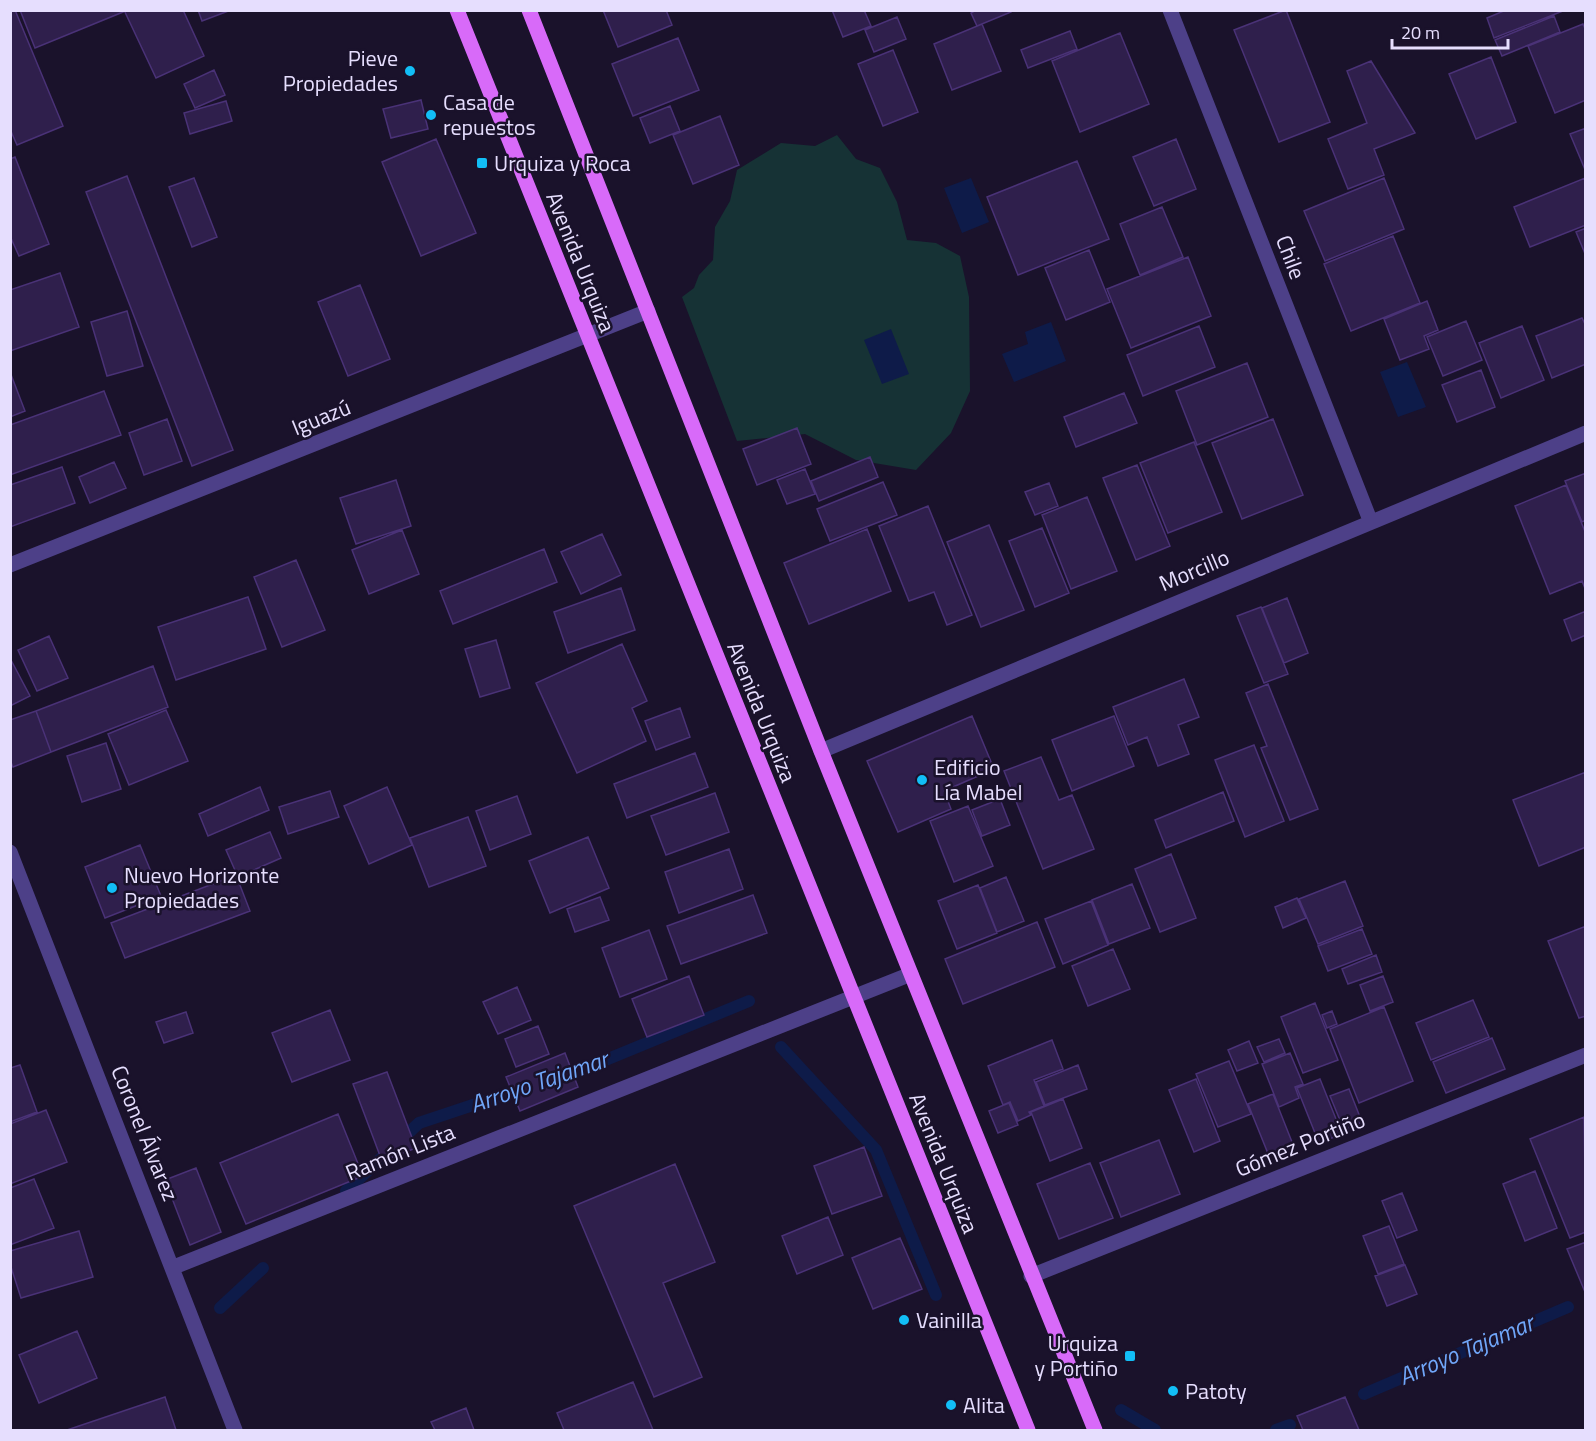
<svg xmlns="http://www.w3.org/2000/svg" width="1596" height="1441" viewBox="0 0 1596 1441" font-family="'Titillium Web',sans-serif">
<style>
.green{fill:#163235}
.water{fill:#0e1b49}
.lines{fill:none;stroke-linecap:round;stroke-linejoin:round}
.stream{stroke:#0e1b49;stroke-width:12}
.building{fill:#2f1f4c;stroke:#4a3277;stroke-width:1.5}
.street{stroke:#4d4088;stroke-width:15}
.primary{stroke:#d86af9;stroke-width:15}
.poi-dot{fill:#12bef6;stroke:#1a122b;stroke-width:2}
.labels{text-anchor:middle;stroke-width:5;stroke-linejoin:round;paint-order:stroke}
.poi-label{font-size:22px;fill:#e6defe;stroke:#1a122b;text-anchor:start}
.street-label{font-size:22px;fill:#e6defe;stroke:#1a122b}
.water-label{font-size:24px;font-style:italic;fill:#70a6f9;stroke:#1a122b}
</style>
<rect width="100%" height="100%" fill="#1a122b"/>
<path class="green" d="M 837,135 L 856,159 L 880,168 L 897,202 L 907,240 L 936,243 L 960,256 L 969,297 L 970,391 L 951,433 L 916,470 L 856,460 L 805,434 L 737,441 L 682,297 L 694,288 L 699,275 L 713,260 L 715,227 L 730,201 L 737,170 L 781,143 L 815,146 Z"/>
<path class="water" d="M 971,178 L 989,222 L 962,233 L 944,188 Z
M 1051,322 L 1066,361 L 1014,382 L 1002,354 L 1028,344 L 1025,332 Z
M 891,329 L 909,374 L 882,384 L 864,340 Z
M 1407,362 L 1426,407 L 1398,417 L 1380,372 Z"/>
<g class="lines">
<path class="stream" d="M 781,1047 L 876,1150 L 936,1295
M 558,1077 L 591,1066 L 749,1001
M 346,1191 L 419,1123 L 527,1087
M 220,1308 L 263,1268
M 1364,1394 L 1568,1307
M 1121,1410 L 1155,1430
M 1276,1430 L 1290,1425"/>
</g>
<path class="building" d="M 10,10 L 15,10 L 63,126 L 17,145 L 10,129 Z
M 20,10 L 122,10 L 123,12 L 35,48 Z
M 124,10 L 183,10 L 204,56 L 156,78 Z
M 198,10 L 231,10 L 202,21 Z
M 603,10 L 666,10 L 672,25 L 618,47 Z
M 832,10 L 864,10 L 871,26 L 843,37 Z
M 976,10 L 1011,10 L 1011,12 L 977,26 L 971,13 Z
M 1286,10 L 1330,122 L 1279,142 L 1234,30 Z
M 1506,10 L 1563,10 L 1563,11 L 1494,38 L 1487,18 Z
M 1554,16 L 1560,32 L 1502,56 L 1495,40 Z
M 897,17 L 906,39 L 874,52 L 865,30 Z
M 982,24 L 1001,71 L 952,90 L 934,44 Z
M 1583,24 L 1586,31 L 1586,100 L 1555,113 L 1528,46 Z
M 1070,31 L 1077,49 L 1028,68 L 1021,50 Z
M 1120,33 L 1149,104 L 1080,132 L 1052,61 Z
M 678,38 L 699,90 L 633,116 L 612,64 Z
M 893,50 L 918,112 L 883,126 L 858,64 Z
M 1491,57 L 1516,122 L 1476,139 L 1449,74 Z
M 1371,61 L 1415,133 L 1374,149 L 1384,175 L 1348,189 L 1328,139 L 1367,123 L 1347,71 Z
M 214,70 L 225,95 L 195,108 L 184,84 Z
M 421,100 L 428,129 L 391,138 L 383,109 Z
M 226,101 L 232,121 L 190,134 L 184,113 Z
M 670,106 L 680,131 L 650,143 L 640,118 Z
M 720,116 L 739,165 L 693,184 L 673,135 Z
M 1586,128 L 1586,172 L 1570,134 Z
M 436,139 L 476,233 L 421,256 L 382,162 Z
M 1176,139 L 1196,189 L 1154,206 L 1133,157 Z
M 15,157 L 49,244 L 19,256 L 10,236 L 10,159 Z
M 1077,161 L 1109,239 L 1018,275 L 987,197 Z
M 127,176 L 233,450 L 192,466 L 86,192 Z
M 194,178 L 217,237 L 192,247 L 169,187 Z
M 1384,178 L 1404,229 L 1325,261 L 1304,211 Z
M 1585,178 L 1586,225 L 1530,247 L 1514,207 Z
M 1162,207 L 1183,257 L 1140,275 L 1120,224 Z
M 1586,228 L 1586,256 L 1576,232 Z
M 1393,236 L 1420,303 L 1351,331 L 1324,264 Z
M 1089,250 L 1110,302 L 1066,320 L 1045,268 Z
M 1188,257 L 1211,316 L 1131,348 L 1107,289 Z
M 60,273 L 79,327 L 10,351 L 10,290 Z
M 360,285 L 390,359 L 348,376 L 318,302 Z
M 1427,301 L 1438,330 L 1424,336 L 1429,349 L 1400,360 L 1384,319 Z
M 127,311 L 143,366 L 107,376 L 91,322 Z
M 1582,318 L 1586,326 L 1586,364 L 1552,378 L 1536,336 Z
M 1466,321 L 1482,360 L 1443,376 L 1427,337 Z
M 1199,326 L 1215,367 L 1143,396 L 1127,355 Z
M 1522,326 L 1544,380 L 1501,398 L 1479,343 Z
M 1247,363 L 1268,417 L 1197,445 L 1176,391 Z
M 1481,370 L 1495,407 L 1457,422 L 1442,385 Z
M 10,372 L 25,411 L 10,417 Z
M 104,391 L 121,435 L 10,475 L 10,425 Z
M 1124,393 L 1137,423 L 1076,447 L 1064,417 Z
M 167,419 L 182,461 L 144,475 L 129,433 Z
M 1273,419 L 1303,495 L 1242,519 L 1212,443 Z
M 797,428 L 811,464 L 757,485 L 743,449 Z
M 1194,442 L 1222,512 L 1168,533 L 1140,463 Z
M 870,457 L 878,477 L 819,501 L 811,481 Z
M 114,462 L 126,488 L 90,503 L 79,477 Z
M 1137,465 L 1170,546 L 1136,560 L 1103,478 Z
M 62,467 L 75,503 L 10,527 L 10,485 Z
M 805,469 L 815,494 L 787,504 L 777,480 Z
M 1586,473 L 1586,520 L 1582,522 L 1565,481 Z
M 396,480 L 411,526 L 356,544 L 340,498 Z
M 883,482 L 897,515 L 830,541 L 817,509 Z
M 1049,483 L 1058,506 L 1035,515 L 1025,492 Z
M 1566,485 L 1586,534 L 1586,591 L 1582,581 L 1550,594 L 1515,506 Z
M 1087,497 L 1117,571 L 1071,589 L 1042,515 Z
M 928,506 L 972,615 L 947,625 L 934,592 L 909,601 L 879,526 Z
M 989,525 L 1024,610 L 981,627 L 947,542 Z
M 1042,528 L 1069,593 L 1035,607 L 1009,541 Z
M 867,529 L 891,591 L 809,624 L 784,563 Z
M 402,530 L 419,574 L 369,594 L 352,550 Z
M 602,534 L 621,575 L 581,594 L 561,552 Z
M 544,549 L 557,582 L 453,624 L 440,591 Z
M 296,560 L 325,630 L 282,647 L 254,577 Z
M 621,588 L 635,630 L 568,653 L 554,612 Z
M 248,597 L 266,649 L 176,680 L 158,627 Z
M 1287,598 L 1308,653 L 1284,663 L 1262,608 Z
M 1261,607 L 1288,674 L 1264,683 L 1237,616 Z
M 1586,611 L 1586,635 L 1572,641 L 1564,620 Z
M 49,636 L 68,678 L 37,691 L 18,650 Z
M 496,640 L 510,688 L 480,697 L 465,649 Z
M 622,644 L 647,701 L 632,708 L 646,741 L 577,773 L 536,683 Z
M 11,660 L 30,696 L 10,706 L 10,661 Z
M 153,666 L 168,707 L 51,752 L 36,711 Z
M 1184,679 L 1199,717 L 1178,725 L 1189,754 L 1158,766 L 1147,737 L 1128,745 L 1113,707 Z
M 1268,684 L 1318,809 L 1290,820 L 1261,748 L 1267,746 L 1246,693 Z
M 680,708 L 690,737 L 656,750 L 645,721 Z
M 166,710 L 188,761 L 129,785 L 108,734 Z
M 36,711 L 51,752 L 13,767 L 10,760 L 10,720 Z
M 972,716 L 994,769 L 944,791 L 951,809 L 898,832 L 867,761 Z
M 1114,716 L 1134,766 L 1072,791 L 1052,740 Z
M 106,743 L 121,789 L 82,802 L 67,756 Z
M 1254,745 L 1284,821 L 1245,837 L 1215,760 Z
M 695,753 L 708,787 L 627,818 L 614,784 Z
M 1041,757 L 1059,800 L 1072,795 L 1094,849 L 1043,869 L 1004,771 Z
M 1586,772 L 1586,847 L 1539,866 L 1513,800 Z
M 260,787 L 269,810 L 208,836 L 199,814 Z
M 387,787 L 412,845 L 369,864 L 344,806 Z
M 330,791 L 339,817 L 288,834 L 279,807 Z
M 1223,792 L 1234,821 L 1166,848 L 1155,820 Z
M 715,793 L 729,832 L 666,855 L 651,816 Z
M 517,796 L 531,834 L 490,850 L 476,811 Z
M 1000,799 L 1010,825 L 982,836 L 972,810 Z
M 968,806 L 993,866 L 954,882 L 930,821 Z
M 468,817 L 486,866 L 429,887 L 410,838 Z
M 270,832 L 281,858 L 238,877 L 226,850 Z
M 588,837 L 609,888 L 550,913 L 529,861 Z
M 140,845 L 161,896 L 105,918 L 85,867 Z
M 729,849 L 743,889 L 679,913 L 665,872 Z
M 1171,854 L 1196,918 L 1160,932 L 1135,869 Z
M 236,875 L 250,911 L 125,958 L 111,923 Z
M 1006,877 L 1024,921 L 997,932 L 980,888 Z
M 1345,881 L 1363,926 L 1318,944 L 1299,899 Z
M 1132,884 L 1150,928 L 1109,944 L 1092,900 Z
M 978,885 L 997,933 L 957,949 L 938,901 Z
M 753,895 L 767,933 L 681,964 L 667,926 Z
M 600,897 L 609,920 L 575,932 L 567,909 Z
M 1297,898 L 1306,918 L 1283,928 L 1275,907 Z
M 1091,901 L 1108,945 L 1063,964 L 1045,919 Z
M 1037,922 L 1055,967 L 963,1004 L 945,959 Z
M 1586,926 L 1586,1016 L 1579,1018 L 1548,941 Z
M 1362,929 L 1372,954 L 1328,971 L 1318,946 Z
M 649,930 L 667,979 L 620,997 L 602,948 Z
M 1113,949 L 1130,989 L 1088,1006 L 1072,966 Z
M 1376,955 L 1382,972 L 1348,984 L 1342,969 Z
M 689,976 L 704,1015 L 647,1037 L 632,999 Z
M 1383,976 L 1393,1002 L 1370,1011 L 1360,985 Z
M 517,987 L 531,1020 L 498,1034 L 483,1002 Z
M 1473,1000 L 1489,1037 L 1431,1060 L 1416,1023 Z
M 1315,1003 L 1338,1060 L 1303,1073 L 1281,1017 Z
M 1384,1007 L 1413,1081 L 1359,1103 L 1330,1029 Z
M 330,1010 L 350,1060 L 292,1082 L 272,1033 Z
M 1332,1011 L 1337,1024 L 1327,1028 L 1322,1015 Z
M 186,1012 L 193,1033 L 164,1043 L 156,1022 Z
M 538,1026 L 549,1054 L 516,1067 L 505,1039 Z
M 1492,1038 L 1505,1069 L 1446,1093 L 1433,1062 Z
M 1279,1039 L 1285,1053 L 1264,1062 L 1257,1047 Z
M 1052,1040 L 1063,1069 L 1034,1080 L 1044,1106 L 1029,1112 L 1031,1115 L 1018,1121 L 1010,1102 L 1003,1105 L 988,1066 Z
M 1249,1041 L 1258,1063 L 1237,1071 L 1228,1050 Z
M 565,1053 L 578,1087 L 520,1111 L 506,1077 Z
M 1290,1053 L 1303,1084 L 1295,1087 L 1299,1098 L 1279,1107 L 1262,1064 Z
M 1229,1061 L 1251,1114 L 1218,1127 L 1196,1074 Z
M 20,1065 L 37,1112 L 10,1122 L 10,1068 Z
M 1078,1065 L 1087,1089 L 1045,1105 L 1036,1082 Z
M 387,1072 L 416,1148 L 382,1161 L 353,1084 Z
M 1196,1079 L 1220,1141 L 1194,1152 L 1169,1090 Z
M 1320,1079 L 1342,1134 L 1319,1143 L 1297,1088 Z
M 1349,1089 L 1362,1122 L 1344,1130 L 1330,1096 Z
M 1273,1094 L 1294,1147 L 1269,1156 L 1248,1104 Z
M 1063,1099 L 1082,1148 L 1050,1161 L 1031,1112 Z
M 1009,1103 L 1018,1125 L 998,1133 L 989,1111 Z
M 46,1110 L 67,1162 L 10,1184 L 10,1124 Z
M 338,1114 L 363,1176 L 246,1224 L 220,1163 Z
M 1584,1117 L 1586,1232 L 1570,1238 L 1530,1139 Z
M 1159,1140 L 1180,1194 L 1121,1217 L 1100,1163 Z
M 864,1147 L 882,1196 L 832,1214 L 814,1166 Z
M 1090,1163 L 1113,1218 L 1059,1239 L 1037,1184 Z
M 675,1164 L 715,1262 L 663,1283 L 702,1377 L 654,1397 L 574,1206 Z
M 196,1168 L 221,1232 L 190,1245 L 165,1180 Z
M 1535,1171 L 1557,1228 L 1525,1241 L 1503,1184 Z
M 34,1179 L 54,1228 L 10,1245 L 10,1188 Z
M 1402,1193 L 1417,1230 L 1397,1238 L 1382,1201 Z
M 828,1217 L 843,1255 L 797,1274 L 782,1236 Z
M 1389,1226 L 1404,1264 L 1378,1274 L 1363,1236 Z
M 79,1231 L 93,1277 L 21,1298 L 10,1264 L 10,1251 Z
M 900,1238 L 922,1289 L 873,1309 L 852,1258 Z
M 1586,1242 L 1586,1292 L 1585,1292 L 1567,1249 Z
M 1405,1265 L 1417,1294 L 1387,1306 L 1375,1276 Z
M 77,1331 L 97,1378 L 39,1403 L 19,1355 Z
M 633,1382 L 653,1430 L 564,1430 L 557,1413 Z
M 165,1397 L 176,1430 L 67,1430 Z
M 1345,1397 L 1359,1430 L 1303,1430 L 1297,1416 Z
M 466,1408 L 474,1430 L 435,1430 L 431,1422 Z"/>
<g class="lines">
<path class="street" d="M 1170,10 L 1370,520
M 10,565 L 648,311
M 821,751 L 1586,433
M 10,852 L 235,1430
M 174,1267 L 911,974
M 1031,1276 L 1586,1055"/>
<path class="primary" d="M 457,10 L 1028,1430
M 529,10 L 821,751 L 1095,1430"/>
</g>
<g class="poi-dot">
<circle cx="410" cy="71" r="6"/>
<circle cx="431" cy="115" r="6"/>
<rect x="476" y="157" width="12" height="12" rx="3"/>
<circle cx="922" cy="780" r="6"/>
<circle cx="112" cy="888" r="6"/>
<circle cx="904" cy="1320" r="6"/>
<rect x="1124" y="1350" width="12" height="12" rx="3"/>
<circle cx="1173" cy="1391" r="6"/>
<circle cx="951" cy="1405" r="6"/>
</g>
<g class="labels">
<g class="poi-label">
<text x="398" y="66" text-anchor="end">Pieve<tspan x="398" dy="25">Propiedades</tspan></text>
<text x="443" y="110">Casa de<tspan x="443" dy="25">repuestos</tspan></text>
<text x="494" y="171">Urquiza y Roca</text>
<text x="934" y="775">Edificio<tspan x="934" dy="25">Lía Mabel</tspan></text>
<text x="124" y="883">Nuevo Horizonte<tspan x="124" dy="25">Propiedades</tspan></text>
<text x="916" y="1328">Vainilla</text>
<text x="1118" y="1351" text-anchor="end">Urquiza<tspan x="1118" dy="25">y Portiño</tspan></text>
<text x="1185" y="1399">Patoty</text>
<text x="963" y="1413">Alita</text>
</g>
<g class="street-label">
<text transform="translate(1291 257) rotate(69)" y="8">Chile</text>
<text transform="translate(581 262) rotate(68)" y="8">Avenida Urquiza</text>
<text transform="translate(321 417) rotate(-22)" y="8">Iguazú</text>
<text transform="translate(1194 570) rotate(-23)" y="8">Morcillo</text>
<text transform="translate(762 712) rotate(68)" y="8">Avenida Urquiza</text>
<text transform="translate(145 1133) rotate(68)" y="8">Coronel Álvarez</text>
<text transform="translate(1300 1144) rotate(-22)" y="8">Gómez Portiño</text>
<text transform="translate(400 1152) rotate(-22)" y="8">Ramón Lista</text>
<text transform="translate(944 1163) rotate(68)" y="8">Avenida Urquiza</text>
</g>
<g class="water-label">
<text transform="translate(539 1082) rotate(-19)" y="8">Arroyo Tajamar</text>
<text transform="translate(1466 1350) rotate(-23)" y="8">Arroyo Tajamar</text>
</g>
</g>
<rect width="1596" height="1441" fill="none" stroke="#e6defe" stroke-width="24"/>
<path d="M1392 39v9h116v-9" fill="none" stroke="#e6defe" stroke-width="3"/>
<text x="1401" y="39" font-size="18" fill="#e6defe" stroke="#1a122b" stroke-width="4.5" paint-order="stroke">20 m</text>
</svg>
